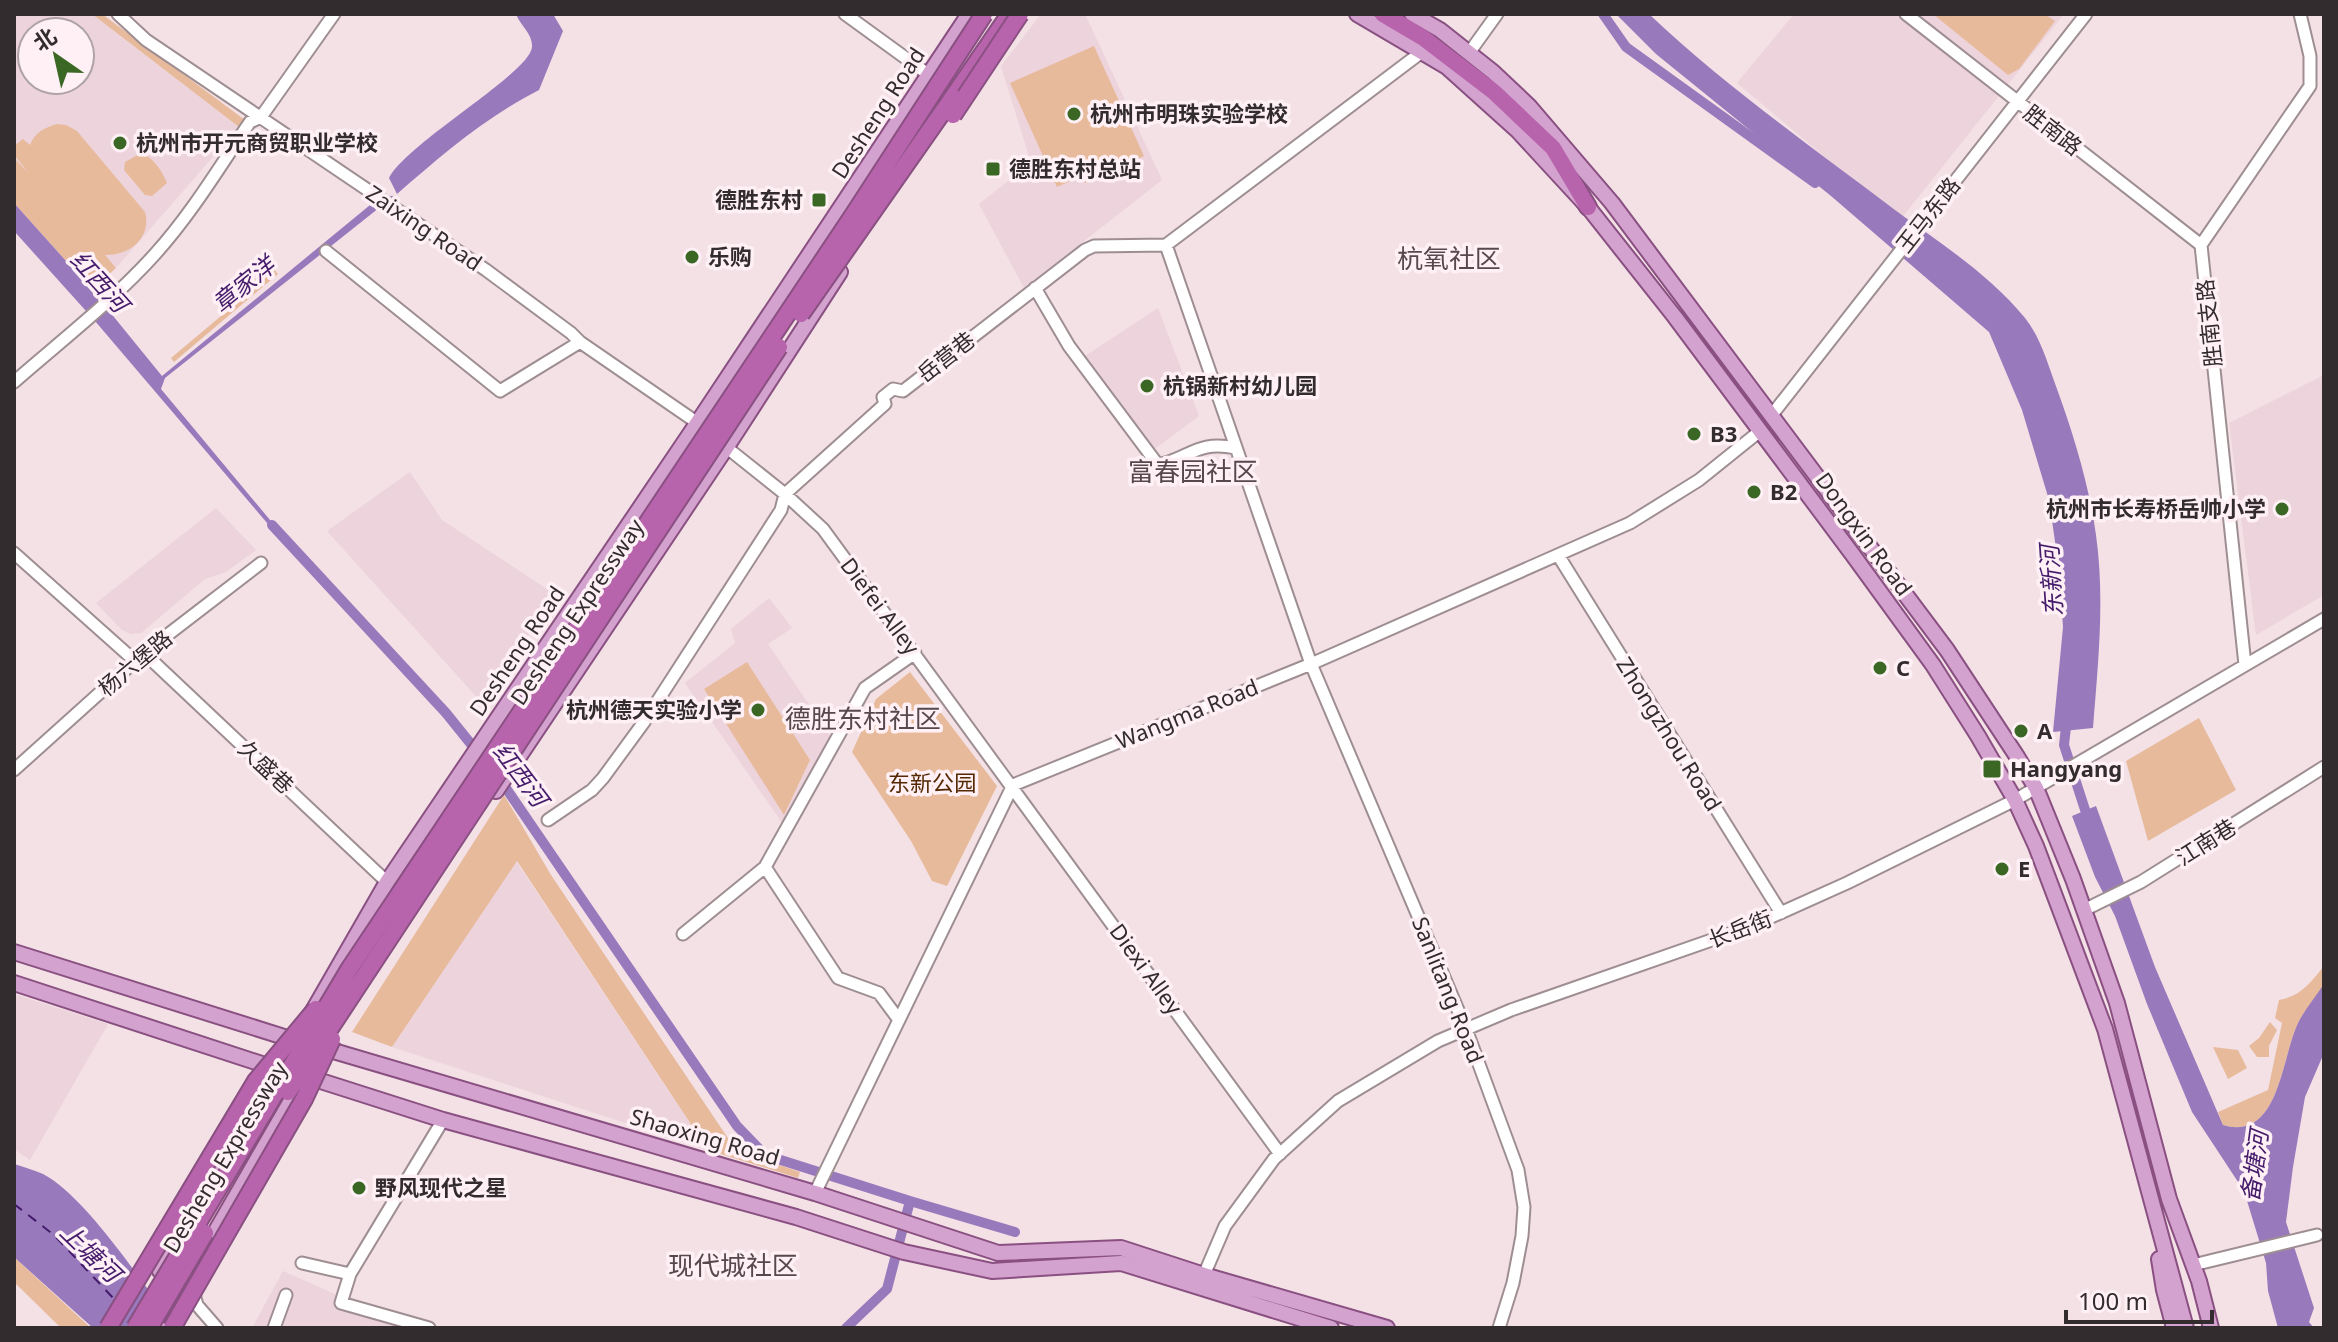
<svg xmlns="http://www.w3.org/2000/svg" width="2338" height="1342" viewBox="0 0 2338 1342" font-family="'Noto Sans','Noto Sans SC',sans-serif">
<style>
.built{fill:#edd3db;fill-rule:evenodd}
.green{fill:#e8ba9c}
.water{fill:#987abc}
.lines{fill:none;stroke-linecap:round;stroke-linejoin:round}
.canal{stroke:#987abc;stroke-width:10}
.ferry{stroke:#451b6b;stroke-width:2;stroke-dasharray:10 8;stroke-linecap:butt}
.minor-casing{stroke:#9e8e92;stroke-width:15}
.major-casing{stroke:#895081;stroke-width:18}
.highway-casing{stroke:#895081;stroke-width:20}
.minor{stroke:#fff;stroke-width:11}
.major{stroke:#d4a2ce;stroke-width:14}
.highway{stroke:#b764ad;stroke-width:16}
.highway-bridge-casing{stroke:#895081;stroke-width:20;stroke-linecap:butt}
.highway-bridge{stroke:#b764ad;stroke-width:16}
.poi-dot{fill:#3b6725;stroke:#fef0f4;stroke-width:3}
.labels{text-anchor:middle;stroke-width:7;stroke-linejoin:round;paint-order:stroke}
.street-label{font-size:22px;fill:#332c2e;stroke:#fef0f4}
.poi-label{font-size:22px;font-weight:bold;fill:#332c2e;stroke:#fef0f4;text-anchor:start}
.park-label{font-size:22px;fill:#532803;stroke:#fef0f4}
.water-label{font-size:24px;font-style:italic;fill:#451b6b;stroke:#fef0f4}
.quarter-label{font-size:26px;fill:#56484c;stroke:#fef0f4}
</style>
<rect width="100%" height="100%" fill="#f3e1e6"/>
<path class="built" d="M 14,14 L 92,14 L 239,127 L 116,268 L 14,158 ZM 32,32 L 80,32 L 80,80 L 32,80 Z
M 1041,14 L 1085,14 L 1162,180 L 1024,288 L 979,204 L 1031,163 L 1001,66 Z
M 1794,14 L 2064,14 L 1900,220 L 1737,83 Z
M 1158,308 L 1199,416 L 1152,451 L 1085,356 Z
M 2324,375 L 2324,595 L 2256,635 L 2229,423 Z
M 410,472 L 442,520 L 556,595 L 482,703 L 327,531 Z
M 216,508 L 256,550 L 226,572 L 205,579 L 141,633 L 131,634 L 122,630 L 96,603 Z
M 769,598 L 792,628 L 768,644 L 831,737 L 783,824 L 685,683 L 735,643 L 731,629 Z
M 516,861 L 708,1150 L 392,1047 Z
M 14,994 L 108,1024 L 30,1160 L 14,1149 Z
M 283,1271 L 346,1299 L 441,1328 L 252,1328 Z"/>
<path class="green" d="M 92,14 L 102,14 L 245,120 L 239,127 Z
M 1933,14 L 2045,14 L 2055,21 L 2019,69 L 2008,75 Z
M 1094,46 L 1144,156 L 1085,183 L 1081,176 L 1057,187 L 1010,83 Z
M 57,124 L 66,125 L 77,131 L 145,212 C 152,238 129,256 105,255 L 116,268 L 92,290 L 14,203 L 14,158 L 28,172 L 14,155 L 14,146 L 23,139 L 30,145 C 35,132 44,128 57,124 Z
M 141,153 C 154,158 162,171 167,183 L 152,196 L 145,195 L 124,170 L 125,162 Z
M 270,264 L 278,274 L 174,362 L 171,358 L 221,316 Z
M 747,662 L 810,760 L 784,815 L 704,689 Z
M 910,672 L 997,786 L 947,886 L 932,881 L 911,841 L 852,752 L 876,699 Z
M 2199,718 L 2236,790 L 2148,841 L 2126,761 Z
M 504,795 L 551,875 L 736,1150 L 800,1172 L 798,1178 L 708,1150 L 517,861 L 392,1047 L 352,1032 Z
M 2324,966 C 2324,971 2325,980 2324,985 C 2319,998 2305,1009 2299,1021 C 2281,1056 2280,1142 2223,1125 L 2218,1112 L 2268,1090 L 2282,1023 L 2275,1018 L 2279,1000 C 2301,996 2310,983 2324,966 Z
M 2270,1022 L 2277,1030 L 2269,1046 L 2269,1057 L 2257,1057 L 2249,1046 L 2259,1038 Z
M 2213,1047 L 2238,1050 L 2247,1068 L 2228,1079 Z
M 14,1257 L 91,1328 L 61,1328 L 14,1282 Z"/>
<path class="water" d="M 516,14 L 553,14 L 563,31 L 539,90 C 486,117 442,155 397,194 L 389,178 C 408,142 530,73 532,47 C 533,34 520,25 516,14 Z
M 1616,14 L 1649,14 C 1725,86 1812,147 1895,210 C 1940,243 1989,274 2025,318 C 2041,338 2048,365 2057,389 C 2074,436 2089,485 2096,535 C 2105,599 2098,664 2093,728 L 2053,732 L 2063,627 L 2059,569 L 2049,500 L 2022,410 L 1989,332 L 1831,196 L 1656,54 Z
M 381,196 L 394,196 L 165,378 L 161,389 L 280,532 L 279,537 L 95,321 L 14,231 L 14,203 L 92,290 L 162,376 Z
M 2096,806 L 2155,967 L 2223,1125 C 2280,1142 2281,1056 2299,1021 C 2306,1008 2316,996 2324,984 L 2324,1053 L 2305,1097 L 2293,1167 L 2286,1222 L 2314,1308 L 2309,1322 L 2314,1328 L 2278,1328 L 2268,1291 L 2266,1263 L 2244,1191 L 2192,1112 L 2147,1004 L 2115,916 L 2095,877 L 2072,816 Z
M 14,1164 C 24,1167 34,1170 43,1174 C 85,1195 146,1288 176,1328 L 93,1328 L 14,1257 Z"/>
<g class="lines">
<path class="canal" d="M 1603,14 L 1626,47 L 1815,183
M 272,525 L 446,713 L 479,754
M 2067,718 L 2064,745 L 2089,822
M 499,778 L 737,1126 L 765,1155 L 910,1201 L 887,1289 L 846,1328
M 910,1201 L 1015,1232"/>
<path class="ferry" d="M 14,1204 L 54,1235 L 115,1300"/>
<defs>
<path id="minor" d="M 118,14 L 146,40 L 486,270 L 571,333 L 580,342 L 702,426
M 845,14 L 929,75
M 1906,14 L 2201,245
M 1469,53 L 1497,14
M 1166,245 L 1311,664 L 1466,1029 L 1518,1170 L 1524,1207 L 1522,1236 L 1513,1283 L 1499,1328
M 326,251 L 500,391 L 580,342
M 1035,288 L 1069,346 L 1158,465 C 1191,458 1196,440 1236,448
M 14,382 C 62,340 114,300 156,253 C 192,213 220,166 250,122 L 261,117 L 334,14
M 1771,416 L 2086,14
M 721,443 L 785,494 L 823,529 L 1280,1154
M 14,553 L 135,661
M 1558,555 L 1781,913
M 144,653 L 387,882
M 2245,665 L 2201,245 L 2310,86 L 2310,56 L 2300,14
M 14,770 L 144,653 L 261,563
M 548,820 L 592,790 L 603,778 L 644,722 L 781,510 L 785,494 L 885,404 L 883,397 L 893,389 L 903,391 L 1085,250 L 1094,246 L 1166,245 L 1423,51
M 765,867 L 838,978 L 879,993 L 899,1020
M 2084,910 L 2141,882 L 2324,767
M 683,934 L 765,867 L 865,688 L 915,653
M 815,1193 L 1013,785 L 1311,664 L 1630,523 L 1699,480 L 1760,431
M 302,1263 L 350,1274 L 443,1120
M 2193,1265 L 2317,1235
M 350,1274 L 341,1303 L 429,1328
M 1204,1275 L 1225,1226 L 1274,1159 L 1338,1101 L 1438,1041 L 1511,1010 L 1749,927 L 1847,883 L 2015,800 L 2324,619
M 193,1291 L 197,1305 L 217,1328
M 274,1328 L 286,1295"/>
<path id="major" d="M 1357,14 L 1447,67 L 1517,130 L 1588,207 L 1675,317 L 1853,555 L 1933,665 L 1978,736 L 2015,800 L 2036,846 L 2105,1029 L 2186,1328
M 1412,14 L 1440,30 L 1493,72 L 1529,106 L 1612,203 L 1947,650 L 2016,755 L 2036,788 L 2073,879 L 2117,1003 L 2169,1199 L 2199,1281 L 2211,1328
M 496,791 L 726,448 L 840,272
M 14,952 L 300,1042
M 14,983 L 277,1069
M 310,1016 L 387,882 L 698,422 L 969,14
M 320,1047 L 815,1193 L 998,1253 L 1121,1248 L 1204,1275 L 1387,1328
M 305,1076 L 443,1120 L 796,1217 L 904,1252 L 992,1271 L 1121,1263 L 1331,1328
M 2159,1259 L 2164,1290 L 2174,1328
M 160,1271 L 296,1041
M 160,1328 L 300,1085"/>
<path id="highway" d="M 1383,14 L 1422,37 L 1494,92 L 1553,148 L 1588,207
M 953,97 L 1010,14"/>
</defs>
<use href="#minor" class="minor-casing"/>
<use href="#major" class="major-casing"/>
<use href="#highway" class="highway-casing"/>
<use href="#minor" class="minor"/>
<use href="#major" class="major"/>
<use href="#highway" class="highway"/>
<defs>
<path id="highway-bridge" d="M 953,115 L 1020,14
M 801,314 L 953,97
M 288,1092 L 779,347
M 108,1328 L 256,1081 L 316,1009
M 135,1328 L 350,968 L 854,214 L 984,14
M 149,1328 L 205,1233
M 172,1328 L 304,1099 L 332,1039"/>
</defs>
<use href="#highway-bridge" class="highway-bridge-casing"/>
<use href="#highway-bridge" class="highway-bridge"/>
</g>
<g class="poi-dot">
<circle cx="1074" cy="114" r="8"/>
<circle cx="120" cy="143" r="8"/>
<rect x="985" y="161" width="16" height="16" rx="4"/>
<rect x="811" y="192" width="16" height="16" rx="4"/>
<circle cx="692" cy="257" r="8"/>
<circle cx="1147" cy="386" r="8"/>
<circle cx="1694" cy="434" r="8"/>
<circle cx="1754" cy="492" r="8"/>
<circle cx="2282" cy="509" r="8"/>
<circle cx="1880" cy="668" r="8"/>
<circle cx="758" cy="710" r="8"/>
<circle cx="2021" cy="731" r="8"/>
<rect x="1982" y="759" width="20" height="20" rx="4"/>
<circle cx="2002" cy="869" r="8"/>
<circle cx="359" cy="1188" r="8"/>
</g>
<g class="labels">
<g class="street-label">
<text transform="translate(878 113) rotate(-57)" y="8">Desheng Road</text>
<text transform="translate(2053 130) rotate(38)" y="8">胜南路</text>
<text transform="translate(1928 215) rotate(-52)" y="8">王马东路</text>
<text transform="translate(424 228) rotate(34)" y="8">Zaixing Road</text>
<text transform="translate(2209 323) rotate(-96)" y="8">胜南支路</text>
<text transform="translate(946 357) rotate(-38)" y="8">岳营巷</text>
<text transform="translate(1864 534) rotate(54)" y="8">Dongxin Road</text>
<text transform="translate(880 606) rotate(53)" y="8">Diefei Alley</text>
<text transform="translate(577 612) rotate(-56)" y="8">Desheng Expressway</text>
<text transform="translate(517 651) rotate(-56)" y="8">Desheng Road</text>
<text transform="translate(135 663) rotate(-40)" y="8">杨六堡路</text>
<text transform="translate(1187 714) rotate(-22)" y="8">Wangma Road</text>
<text transform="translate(1669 734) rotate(58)" y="8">Zhongzhou Road</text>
<text transform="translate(266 767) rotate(43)" y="8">久盛巷</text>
<text transform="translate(2206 842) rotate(-32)" y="8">江南巷</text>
<text transform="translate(1740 929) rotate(-21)" y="8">长岳街</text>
<text transform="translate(1146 969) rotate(54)" y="8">Diexi Alley</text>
<text transform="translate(1448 990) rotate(68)" y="8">Sanlitang Road</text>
<text transform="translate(705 1137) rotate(16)" y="8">Shaoxing Road</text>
<text transform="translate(225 1157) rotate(-59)" y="8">Desheng Expressway</text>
</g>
<g class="poi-label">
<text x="1090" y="122">杭州市明珠实验学校</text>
<text x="136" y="151">杭州市开元商贸职业学校</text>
<text x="1009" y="177">德胜东村总站</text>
<text x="803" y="208" text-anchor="end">德胜东村</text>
<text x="708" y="265">乐购</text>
<text x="1163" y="394">杭锅新村幼儿园</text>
<text x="1710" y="442">B3</text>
<text x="1770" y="500">B2</text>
<text x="2266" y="517" text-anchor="end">杭州市长寿桥岳帅小学</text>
<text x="1896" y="676">C</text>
<text x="742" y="718" text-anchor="end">杭州德天实验小学</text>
<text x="2037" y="739">A</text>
<text x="2010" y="777">Hangyang</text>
<text x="2018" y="877">E</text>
<text x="375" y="1196">野风现代之星</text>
</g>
<g class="park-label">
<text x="932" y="791">东新公园</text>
</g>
<g class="water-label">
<text transform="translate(99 282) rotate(48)" y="8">红西河</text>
<text transform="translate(244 285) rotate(-39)" y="8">章家洋</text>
<text transform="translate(2052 581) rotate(-94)" y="8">东新河</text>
<text transform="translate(520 775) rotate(53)" y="8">红西河</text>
<text transform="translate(2255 1166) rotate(-82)" y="8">备塘河</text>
<text transform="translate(90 1253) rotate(44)" y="8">上塘河</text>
</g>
<g class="quarter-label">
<text x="1449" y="268">杭氧社区</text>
<text x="1193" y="481">富春园社区</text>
<text x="863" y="728">德胜东村社区</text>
<text x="733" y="1275">现代城社区</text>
</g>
</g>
<rect width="2338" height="1342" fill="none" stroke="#332c2e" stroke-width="32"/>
<g transform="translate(56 56) rotate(326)"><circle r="38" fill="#fef0f4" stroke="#ada2a5" stroke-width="2"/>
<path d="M0-6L14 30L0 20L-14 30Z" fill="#3b6725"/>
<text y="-12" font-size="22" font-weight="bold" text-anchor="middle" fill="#332c2e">北</text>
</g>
<path d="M2066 1310v12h146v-12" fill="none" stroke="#332c2e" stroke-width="4"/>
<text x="2078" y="1310" font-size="24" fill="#332c2e" stroke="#fef0f4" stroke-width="6" paint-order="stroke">100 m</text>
</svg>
